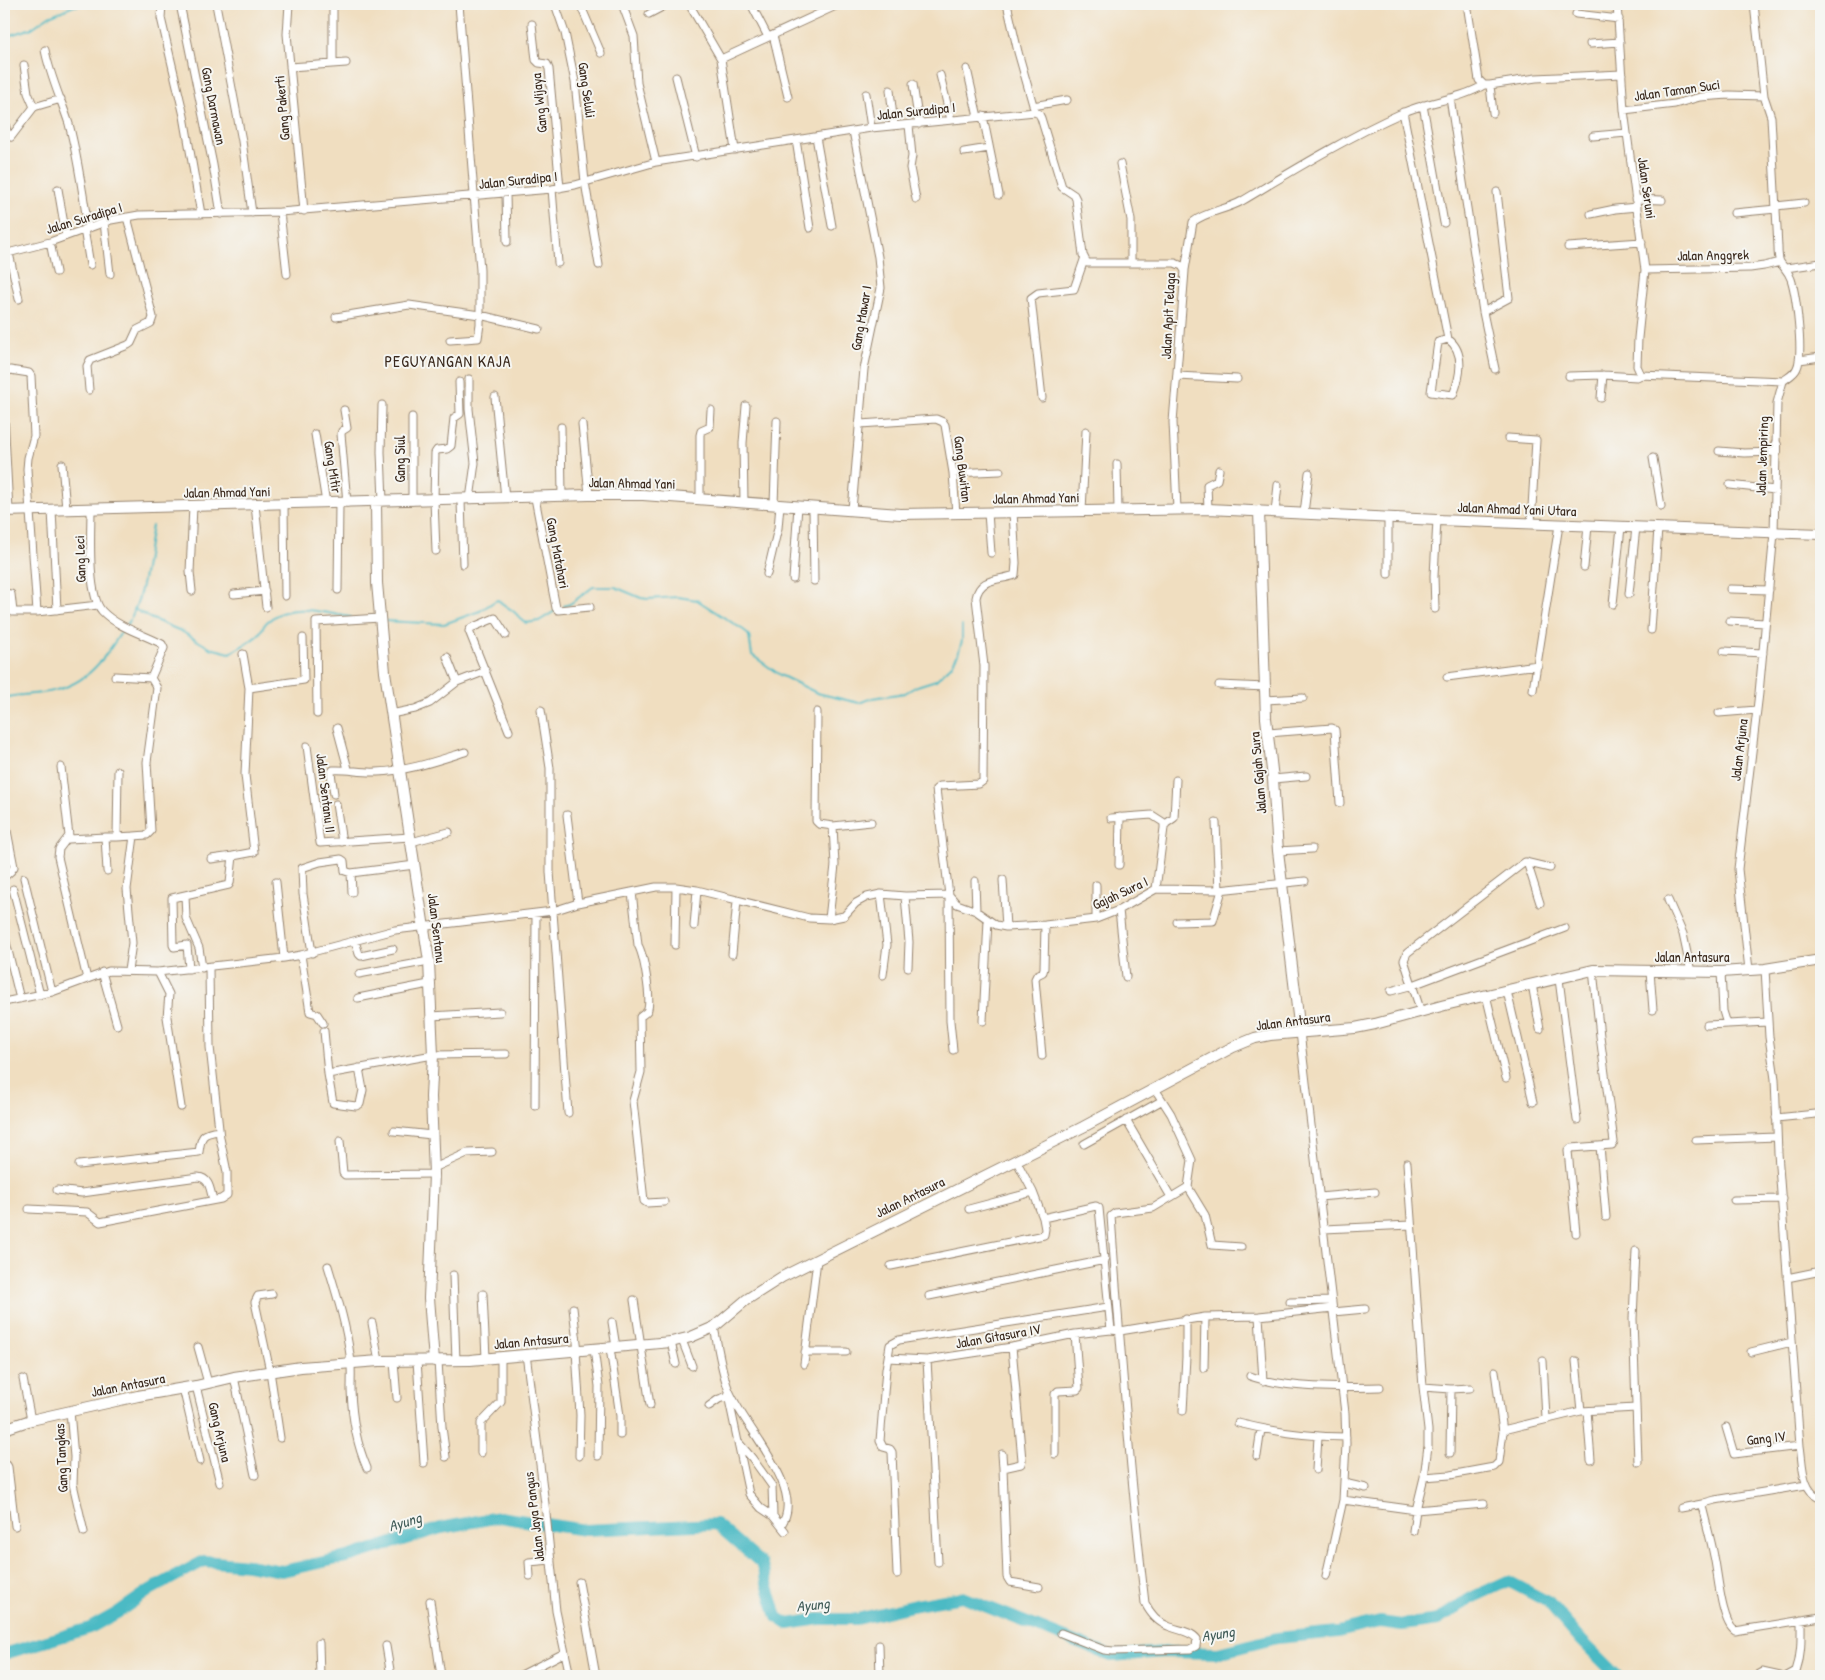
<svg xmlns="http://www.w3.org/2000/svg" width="1825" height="1680" viewBox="0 0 1825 1680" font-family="'Patrick Hand',sans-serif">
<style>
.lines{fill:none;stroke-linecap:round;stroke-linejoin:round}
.stream{stroke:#4cbac4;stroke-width:2}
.river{stroke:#4cbac4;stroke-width:12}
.street-casing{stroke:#96846f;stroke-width:9}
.secondary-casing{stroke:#96846f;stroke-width:12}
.street{stroke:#fff;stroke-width:7}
.secondary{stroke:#fff;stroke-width:10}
.labels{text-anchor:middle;stroke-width:4;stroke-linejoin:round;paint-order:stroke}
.street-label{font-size:14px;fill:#3b2a1e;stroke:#f6f6f2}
.water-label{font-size:15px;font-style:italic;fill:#415c58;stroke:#f6f6f2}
.quarter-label{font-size:16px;letter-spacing:1px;fill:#3b2a1e;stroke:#f6f6f2}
</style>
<rect width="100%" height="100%" fill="#f6f6f2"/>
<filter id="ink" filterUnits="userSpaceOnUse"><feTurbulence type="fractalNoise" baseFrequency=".02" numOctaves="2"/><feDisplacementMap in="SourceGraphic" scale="10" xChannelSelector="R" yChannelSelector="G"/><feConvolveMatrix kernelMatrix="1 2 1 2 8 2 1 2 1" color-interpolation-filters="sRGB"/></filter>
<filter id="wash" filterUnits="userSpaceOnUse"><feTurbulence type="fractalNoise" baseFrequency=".0096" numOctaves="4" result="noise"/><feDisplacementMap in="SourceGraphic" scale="20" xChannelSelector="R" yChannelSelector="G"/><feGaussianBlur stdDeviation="1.12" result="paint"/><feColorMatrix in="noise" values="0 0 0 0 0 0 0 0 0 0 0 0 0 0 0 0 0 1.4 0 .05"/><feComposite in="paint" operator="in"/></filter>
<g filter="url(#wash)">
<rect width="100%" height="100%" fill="#f0dec0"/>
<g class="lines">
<path class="stream" d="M 307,4 L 331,5
M 335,4 L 353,4
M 4,37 L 32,28 L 49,16 L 74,6 L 86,4
M 564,606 L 570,604 L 593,587 L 615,587 L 641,598 L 648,599 L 678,597 L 697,600 L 745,631 L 749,636 L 752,655 L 780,675 L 817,693 L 859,703 L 872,698 L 905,693 L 917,686 L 936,680 L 951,666 L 958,654 L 962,641 L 962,626
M 134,609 L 150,618 L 181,631 L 210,648 L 230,653 C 240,647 251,642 259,634 C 262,630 264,624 268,621 C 290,601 325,613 350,617
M 385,621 L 444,624 L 480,611 L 495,601 L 498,600 C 503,605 508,607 513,611 C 518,615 521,620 526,623 L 539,621 L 555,611
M 127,625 C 144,599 146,556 152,526
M 4,698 C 16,694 29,695 42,693 C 86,687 101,663 124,628"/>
<path class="river" d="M 4,1654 L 90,1628 L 117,1613 L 150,1590 L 204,1561 L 248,1565 L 282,1571 L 351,1556 L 441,1528 L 499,1517 L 585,1530 L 716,1524 L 761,1563 L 777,1617 L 788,1624 L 819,1619 L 857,1619 L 916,1605 L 962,1597 L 1111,1656 L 1165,1652 L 1218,1653 L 1277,1638 L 1338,1632 L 1380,1622 L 1402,1625 L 1438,1620 L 1471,1598 L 1508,1581 L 1548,1602 L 1582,1641 L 1617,1676"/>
</g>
</g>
<g filter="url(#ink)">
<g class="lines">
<defs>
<path id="street" d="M 162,4 L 161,18 L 184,116 L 201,214
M 180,4 L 213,165 L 221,214
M 216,4 L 242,141 L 252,213
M 289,4 L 287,34 L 304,211
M 555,4 L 565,33 L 575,82 L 585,182 L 599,265
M 580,4 L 601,53
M 622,4 L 634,36 L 637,83 L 656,162
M 689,4 L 721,59
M 1007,4 L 1018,52 L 1035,112
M 1467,4 L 1479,80 L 1484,85 L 1490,85 L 1536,78 L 1622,74
M 1617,4 L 1624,110 L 1645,270 L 1638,338 L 1637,366 L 1641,375
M 753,8 L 768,37
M 649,14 L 668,4
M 1576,14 L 1619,19
M 532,24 L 536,60 L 539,63 L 547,64 L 549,69 L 560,188
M 773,35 L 788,97
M 1590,44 L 1620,42
M 45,50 C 50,76 61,99 69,124 C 78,158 83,193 88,228
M 333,64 L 333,4
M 24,65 L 28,93 L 34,107
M 290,67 L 346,63
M 967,69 L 978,117
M 940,75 L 951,120
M 676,77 L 696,157
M 913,84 L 919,124
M 1490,85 L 1493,113
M 890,90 L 894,126
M 866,94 L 871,128
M 1450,98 L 1483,312 L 1495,369
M 1423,105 L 1444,223
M 1033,106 L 1067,100
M 1624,110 L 1675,104 L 1700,97 L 1729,95 L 1764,96
M 1035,112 L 1039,114 L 1041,118 L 1062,187 L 1074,195 L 1076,199 L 1083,255 L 1087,263 L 1175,263 L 1182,266 L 1185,271 L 1173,422 L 1177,509
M 1403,112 L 1448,339 C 1466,352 1460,378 1453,395 L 1431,392 L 1438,342 L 1448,339
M 983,116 L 999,195
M 4,121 L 8,135 L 11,137 L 34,107 L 61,99
M 909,125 L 912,156 L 910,168 L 916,199
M 1593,136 L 1627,133
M 816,137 L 832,226
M 796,140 L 810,228
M 735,150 L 721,59 L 840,4
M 964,152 L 989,148
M 1120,164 L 1131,220 L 1131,263
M 58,189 L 66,236
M 552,189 L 558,263
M 506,193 L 507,242
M 1635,199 L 1662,200
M 1776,206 L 1804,203
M 280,212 L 287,274
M 1734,213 L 1776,209
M 1591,214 L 1615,209 L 1637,207
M 104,222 L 110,274
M 84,229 L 90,265
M 50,242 L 56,272
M 1568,247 L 1642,242
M 9,253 L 19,299
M 4,254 L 50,242 L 111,220 L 139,215 L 280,212 L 552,189 L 575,185 L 656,162 L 871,128 L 1035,112
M 1786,268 L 1821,263
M 1185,270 L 1193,222 C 1207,211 1226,210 1242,201 C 1294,170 1346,138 1402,113 C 1428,101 1459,100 1484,85
M 1645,270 L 1750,268 L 1764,266 L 1780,262
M 1483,312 L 1509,298 L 1497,192
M 336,317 L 409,305 L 480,315 L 539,329
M 450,340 L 478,338 L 480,324 L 480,270 L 459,4
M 1799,360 L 1821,357
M 4,373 L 10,370 L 29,373 L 31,376 L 34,436 L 28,458 L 27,469 L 37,612 L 98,605
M 1177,376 L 1237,379
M 1569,376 L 1603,375 L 1637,377 L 1641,375 L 1783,381 C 1788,377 1795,374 1797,368 C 1804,354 1796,294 1791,279 C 1788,271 1784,268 1780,262 C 1778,258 1778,251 1778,247 L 1771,117 L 1764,96 L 1754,4
M 469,379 L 469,409 L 475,463 L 470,499
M 89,390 L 87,366 L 90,360 L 128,345 L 131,343 L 137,330 L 151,323 L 153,317 L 127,217
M 495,397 L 505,498
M 1042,398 L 1031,298 L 1038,293 L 1074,289 L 1084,260
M 1601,398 L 1603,375
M 382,405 L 381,452 L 383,501
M 344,410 L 347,428 L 342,431 L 341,434 L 347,503
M 4,414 L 9,511
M 582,424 L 589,495
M 860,424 L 936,419 L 943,422 L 945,425 L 953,473 L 956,514
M 561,427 L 562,497
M 315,434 L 326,503
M 1508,438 L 1536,440 L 1531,524
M 1776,445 L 1777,403 L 1783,381
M 1719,451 L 1744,453 L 1776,452 L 1774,533 L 1759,693 L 1738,869 L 1749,970
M 1653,458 L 1661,506
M 62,464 L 66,509
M 1117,464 L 1118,510
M 953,473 L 1000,471
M 1730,485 L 1775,490
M 535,498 L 556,608 L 558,610 L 590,607
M 700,499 L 700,435 L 701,431 L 710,427 L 711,410
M 461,500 L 463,564
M 412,501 L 412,417
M 744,502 L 743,443 L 746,406
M 284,504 L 285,596
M 774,504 L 777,421
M 255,505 L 266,607
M 813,507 L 814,581
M 91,509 C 91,531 87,595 102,611 C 117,627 143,634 162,644 L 164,648 L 151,678 L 157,688 L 147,762 L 151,831 L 147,835 L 134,836 L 127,889 L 132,943 L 128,971
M 1208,509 L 1207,485 L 1217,480 L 1219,470
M 52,510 L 57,610
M 852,510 L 864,369 L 881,288 L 878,257 L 853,131
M 1082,511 L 1086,431
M 1275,512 L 1278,485
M 988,513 L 991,553
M 1304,513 L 1309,473
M 436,551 L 434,500 L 435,453 L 437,450 L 447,449 L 451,446 L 454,418 L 460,414 L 459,382
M 1584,567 L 1588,526
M 767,574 L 778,528 L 780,505
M 1388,574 L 1388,518
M 793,579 L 798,506
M 1730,589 L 1769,590
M 338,590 L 339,503
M 192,591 L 190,572 L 193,506
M 4,593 L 11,594 L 13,612 L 37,612
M 234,594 L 265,591
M 1629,594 L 1636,527
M 1613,604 L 1621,527
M 1435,609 L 1434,576 L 1437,520
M 1729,621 L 1765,623
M 1651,630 L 1658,528
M 506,635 L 495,618 L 471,628 L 469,631 L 509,731
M 1724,651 L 1763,653
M 447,657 L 457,682
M 115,676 L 151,678
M 1447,677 L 1538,665
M 1219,685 L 1266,687
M 249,688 L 304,680 L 303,638
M 1533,690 L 1559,525
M 1265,700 L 1303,698
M 541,710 L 550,768 L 550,872 L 568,1113
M 817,712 L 816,821 L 819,824 L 833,826 L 835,865 L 829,919
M 1719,713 L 1757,710
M 317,714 L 316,622 L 380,618
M 391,714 L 415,709 L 430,703 L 457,682 L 486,671
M 337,728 L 348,769
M 1268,733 L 1332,728 L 1335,730 L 1340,803
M 307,746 L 320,843 L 410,837
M 61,767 L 69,836 L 59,849 L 58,857 L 87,979
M 118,771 L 117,837 L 134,836
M 1273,779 L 1306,776
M 334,794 L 331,773 L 333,770 C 348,769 362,773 377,772 C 408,771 436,761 465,752
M 336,804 L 342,842
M 4,815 L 14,867 L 11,871 L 4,877
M 567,815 L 578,903
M 1111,818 L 1152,815 L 1166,824
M 1216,823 L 1219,890
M 833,826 L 871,822
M 69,839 L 105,837
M 411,842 L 449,832
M 1278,851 L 1312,849
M 211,859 L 233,856
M 1527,862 L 1540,903
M 1119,865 L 1120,817
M 107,871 L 105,837 L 117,837
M 351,873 L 352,892
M 24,878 L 52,992
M 1003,880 L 1006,927
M 975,881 L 976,911
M 276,882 L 284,958
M 1096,885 L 1096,919
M 13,889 L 40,995
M 1156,889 L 1164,828 L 1164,825 L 1174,818 L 1176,780
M 632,892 L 638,945 C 644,955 651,997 648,1009 C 647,1013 643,1014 640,1017 L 641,1072 L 633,1101 L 644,1201 L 647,1203 L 664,1202
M 881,894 L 887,945 L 883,975
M 185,895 L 186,918 L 199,948 L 202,968
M 949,895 L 957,904 L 976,911 L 996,925 L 1006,927 L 1045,925 L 1096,919 L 1119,910 L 1156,889 L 1219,890 L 1305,881
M 905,896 L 909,942 L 908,967
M 1668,900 L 1683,934 L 1691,972
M 1119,910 L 1126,977
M 1177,922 L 1213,921 L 1222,890
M 694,926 L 697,890
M 4,934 L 20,999
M 355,941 L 359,954 L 361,956 L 393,949
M 675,945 L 676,887
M 312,953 L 303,894 L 302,868 L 320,862 L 341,859 L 344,861 L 345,871 L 351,873 L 415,865
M 732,954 L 737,901
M 301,955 L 310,1012 L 317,1014 L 323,1023
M 189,969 L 187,945 L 174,947 L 173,945 L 172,898 L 229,885 L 230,883 L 233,856 L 254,852 L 245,775 L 249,688 L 243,654
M 1765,969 L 1769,1037 L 1775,1079 L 1778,1153 L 1800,1446 C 1803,1465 1801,1490 1821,1499
M 1650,971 L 1653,1010
M 102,972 L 117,1025
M 158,972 L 169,994 L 167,1017 L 181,1107
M 1721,972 L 1723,1011 L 1727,1024
M 359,974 L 429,961
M 1559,979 L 1577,1120
M 1532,984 L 1540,1029
M 1391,991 L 1413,985 L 1565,928
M 1507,991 L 1533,1102
M 1486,995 L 1506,1078
M 358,998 L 429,984
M 4,1002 L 52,992 L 109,971 L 158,972 L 284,958 L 301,955 L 395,930 L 553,911 L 578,903 L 656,887 L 676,887 L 697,890 L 809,918 L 829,919 L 844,916 L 856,903 L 867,897 L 881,894 L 905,896 L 949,895
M 1421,1012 L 1404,960 L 1407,953 L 1525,862 L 1550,868
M 431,1016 L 500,1012
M 983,1021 L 988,920
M 1707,1025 L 1768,1022
M 324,1031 L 328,1074 L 433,1055 L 506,1054
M 1300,1032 L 1345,1413 L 1346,1444 L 1343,1500 L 1326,1576
M 953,1050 L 950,1021 L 949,895 L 936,789 L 940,786 L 979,784 L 983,781 L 984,666 L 976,598 C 980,577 999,581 1015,575 L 1016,563 L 1013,512
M 1042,1056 L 1035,979 L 1037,975 L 1043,972 L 1044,968 L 1045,925
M 328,1074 L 333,1103 L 356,1106 L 360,1104 L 363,1090 L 359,1068
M 535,1106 L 536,913
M 1776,1118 L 1816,1114
M 1126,1120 L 1171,1197
M 394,1131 L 432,1135
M 1696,1140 L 1777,1137
M 340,1141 L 343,1173 L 345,1175 L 434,1174
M 1084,1144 L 1161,1101
M 1600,1146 L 1606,1217
M 1016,1160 L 1033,1192 L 1043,1218 L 1096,1206 L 1099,1208 L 1111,1330
M 1407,1163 L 1423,1387 L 1428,1430 L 1428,1446 L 1424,1477 L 1450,1475 L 1494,1467 L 1499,1462 L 1503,1432 L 1507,1429 L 1581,1411 L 1636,1408
M 79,1165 L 199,1152 C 201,1136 202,1133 219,1131
M 434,1168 L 467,1153 L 492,1152
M 1188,1187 L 1205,1215 L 1212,1245 L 1241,1247
M 57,1190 L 82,1193 L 198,1177 C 210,1178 210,1190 213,1200
M 1319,1197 L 1375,1192
M 1734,1200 L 1782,1199
M 29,1209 L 87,1212 L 100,1222 L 221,1199 L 227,1195 L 227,1172 L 220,1138 L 210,1047 L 209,967
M 969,1209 L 1033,1192
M 1324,1229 L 1411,1225
M 1576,1233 L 1568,1151 L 1571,1148 L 1612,1145 L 1614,1142 L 1600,1036 L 1593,970
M 1636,1251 L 1633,1319 L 1638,1462
M 328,1266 C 337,1296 346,1324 350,1355 C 352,1366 351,1378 351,1390 C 352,1417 356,1443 367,1468
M 891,1266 L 1044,1235 L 1045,1229 L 1043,1218
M 453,1275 L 456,1361
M 1787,1278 L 1821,1271
M 272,1294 L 258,1296 L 255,1302 L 270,1371 L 280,1438
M 483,1294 L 486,1358
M 929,1296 L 1105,1260
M 634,1300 L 650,1405
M 1290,1302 L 1332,1301
M 573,1308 L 578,1351
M 1333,1312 L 1365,1309
M 1259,1316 L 1263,1381
M 612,1322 L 616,1347
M 372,1323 L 379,1361
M 714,1327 C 718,1347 721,1369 728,1388 C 740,1423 808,1489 781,1525
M 682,1340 L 692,1366
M 671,1342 L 676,1364
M 198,1347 L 208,1383
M 1012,1347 L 1022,1460 L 1021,1464 L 1003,1468 L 1007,1577 L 1010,1582 L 1039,1587
M 610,1348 L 620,1416 L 620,1435
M 594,1349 L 599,1386 L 598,1456
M 576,1351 L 580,1415 L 579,1456
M 805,1352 L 846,1352
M 1751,1352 L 1792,1342
M 526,1354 L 545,1504 L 556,1611 L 570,1676
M 888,1358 L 927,1360 L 1012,1347 L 1075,1334 L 1111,1330 L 1120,1331 L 1205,1317 L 1259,1316 L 1333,1308
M 927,1360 L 938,1562
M 417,1361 L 424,1463
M 438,1361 L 442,1427 L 446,1457
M 1543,1361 L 1546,1419
M 1576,1361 L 1581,1411
M 394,1362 L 397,1398
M 804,1364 L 817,1260
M 1204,1368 L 1205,1317
M 1495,1371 L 1503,1432
M 1250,1376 C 1288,1389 1340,1388 1380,1387
M 234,1377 L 255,1475
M 23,1379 L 31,1420
M 196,1386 L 220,1483
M 1423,1387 L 1451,1389 L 1470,1388
M 183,1388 L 200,1461
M 728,1395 L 749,1494 L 761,1508 L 773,1516
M 709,1406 L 719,1399 L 728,1396
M 70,1411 L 74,1457 L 73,1484 L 84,1532
M 1183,1411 L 1186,1357 L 1186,1319
M 1587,1411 L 1591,1460
M 1238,1423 C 1274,1432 1309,1437 1346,1437
M 1726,1427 L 1734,1454 L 1800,1446
M 739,1443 L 752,1458 L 772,1486 L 773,1516 L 785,1531
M 481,1453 L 481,1423 L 501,1402 L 501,1357
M 1450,1453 L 1451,1389
M 1002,1454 L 1003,1468
M 1055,1454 L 1055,1394 L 1058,1391 L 1077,1390 L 1079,1388 L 1075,1334
M 1257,1456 L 1261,1429
M 4,1464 L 7,1465 L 8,1467 L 15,1526
M 1316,1470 L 1318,1437
M 1344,1483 L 1366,1488
M 1806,1485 L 1715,1500 L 1704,1503 L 1702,1506 C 1706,1523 1711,1540 1714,1556 C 1718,1573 1721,1622 1735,1631 L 1821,1617
M 1343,1500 L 1416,1510 L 1424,1477
M 1681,1508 L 1702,1504
M 1413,1531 L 1416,1510 L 1484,1504
M 897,1574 L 892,1452 L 890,1449 L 883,1447 L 880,1441 L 886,1369 L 890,1345 L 899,1340 L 1108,1307
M 530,1576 L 529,1562 L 551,1560
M 579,1582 L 596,1676
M 430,1601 L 441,1676
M 1061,1633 L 1104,1650 L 1113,1651 L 1190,1649 L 1196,1646 L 1197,1639 C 1191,1631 1177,1630 1168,1626 C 1157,1622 1150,1613 1145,1603 C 1130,1475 1120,1345 1111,1216 L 1115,1213 L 1153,1208 L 1188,1187 L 1192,1160 L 1171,1114 L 1155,1089
M 319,1643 L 320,1676
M 879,1645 L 880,1676
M 386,1646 L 391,1676
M 454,1676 L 457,1676
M 519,1676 L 564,1653
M 1755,1676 L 1762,1672 L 1780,1676
M 1787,1676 L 1796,1671 C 1802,1654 1801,1638 1801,1620"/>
<path id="secondary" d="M 1776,445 L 1776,452
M 376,502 L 377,583 L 385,672 L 429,961 L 433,1055 L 431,1097 L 434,1174 L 429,1298 L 434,1361
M 4,511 L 589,495 L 643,495 L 900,514 L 1208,509 L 1437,520 L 1821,534
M 1259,511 L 1266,718 L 1273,779 L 1278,851 L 1300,1032
M 4,1429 L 31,1420 L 138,1396 L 196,1386 L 234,1377 L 301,1367 L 379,1361 L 470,1360 L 671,1342 L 691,1337 L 714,1327 L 746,1300 L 782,1277 L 1083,1127 L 1233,1047 L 1255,1038 L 1270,1035 L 1355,1028 L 1375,1024 L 1445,1005 L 1593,970 L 1721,972 L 1765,969 L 1821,960"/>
</defs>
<use href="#street" class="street-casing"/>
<use href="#secondary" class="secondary-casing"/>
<use href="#street" class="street"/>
<use href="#secondary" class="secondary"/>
</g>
</g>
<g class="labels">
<g class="street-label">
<text transform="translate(587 90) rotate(82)" y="5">Gang Seluli</text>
<text transform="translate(1677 90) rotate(-8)" y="5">Jalan Taman Suci</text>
<text transform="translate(539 103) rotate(-96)" y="5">Gang Wijaya</text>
<text transform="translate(214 106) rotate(79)" y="5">Gang Darmawan</text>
<text transform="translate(282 108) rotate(-95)" y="5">Gang Pakerti</text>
<text transform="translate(916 111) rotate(-6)" y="5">Jalan Suradipa I</text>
<text transform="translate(518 180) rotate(-6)" y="5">Jalan Suradipa I</text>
<text transform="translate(1647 188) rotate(82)" y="5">Jalan Seruni</text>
<text transform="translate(84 218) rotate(-17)" y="5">Jalan Suradipa I</text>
<text transform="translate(1713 255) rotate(-1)" y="5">Jalan Anggrek</text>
<text transform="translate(1168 316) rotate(-87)" y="5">Jalan Apit Telaga</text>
<text transform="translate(861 318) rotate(-80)" y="5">Gang Mawar I</text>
<text transform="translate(1762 456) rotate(-88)" y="5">Jalan Jempiring</text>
<text transform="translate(400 459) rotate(-90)" y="5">Gang Siul</text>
<text transform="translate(333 467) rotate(81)" y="5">Gang Mitir</text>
<text transform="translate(963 469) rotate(83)" y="5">Gang Buwitan</text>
<text transform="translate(632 483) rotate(1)" y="5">Jalan Ahmad Yani</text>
<text transform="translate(227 492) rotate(-1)" y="5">Jalan Ahmad Yani</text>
<text transform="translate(1036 498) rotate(-1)" y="5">Jalan Ahmad Yani</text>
<text transform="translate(1517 509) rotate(2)" y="5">Jalan Ahmad Yani Utara</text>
<text transform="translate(558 553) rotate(79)" y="5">Gang Matahari</text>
<text transform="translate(80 559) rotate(-92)" y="5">Gang Leci</text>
<text transform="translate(1739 750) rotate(-83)" y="5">Jalan Arjuna</text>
<text transform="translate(1258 773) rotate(-95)" y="5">Jalan Gajah Sura</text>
<text transform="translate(326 793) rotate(83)" y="5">Jalan Sentanu II</text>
<text transform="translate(1120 893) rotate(-25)" y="5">Gajah Sura I</text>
<text transform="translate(437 928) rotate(83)" y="5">Jalan Sentanu</text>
<text x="1692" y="962">Jalan Antasura</text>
<text transform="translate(1293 1021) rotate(-7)" y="5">Jalan Antasura</text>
<text transform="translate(910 1197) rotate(-26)" y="5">Jalan Antasura</text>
<text transform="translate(998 1336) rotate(-10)" y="5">Jalan Gitasura IV</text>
<text transform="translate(531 1341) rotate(-5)" y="5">Jalan Antasura</text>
<text transform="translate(128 1385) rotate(-11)" y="5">Jalan Antasura</text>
<text transform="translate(220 1432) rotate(77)" y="5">Gang Arjuna</text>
<text transform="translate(1766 1438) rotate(-7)" y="5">Gang IV</text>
<text transform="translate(61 1458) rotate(-93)" y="5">Gang Tangkas</text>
<text transform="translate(534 1517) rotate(-97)" y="5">Jalan Jaya Pangus</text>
</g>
<g class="water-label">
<text transform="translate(405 1522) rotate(-17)" y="5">Ayung</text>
<text transform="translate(813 1605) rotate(-6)" y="5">Ayung</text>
<text transform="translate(1218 1634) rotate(-9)" y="5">Ayung</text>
</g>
<g class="quarter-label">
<text x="448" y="367">PEGUYANGAN KAJA</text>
</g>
</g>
<rect width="1825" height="1680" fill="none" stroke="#f6f6f2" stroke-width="20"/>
</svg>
